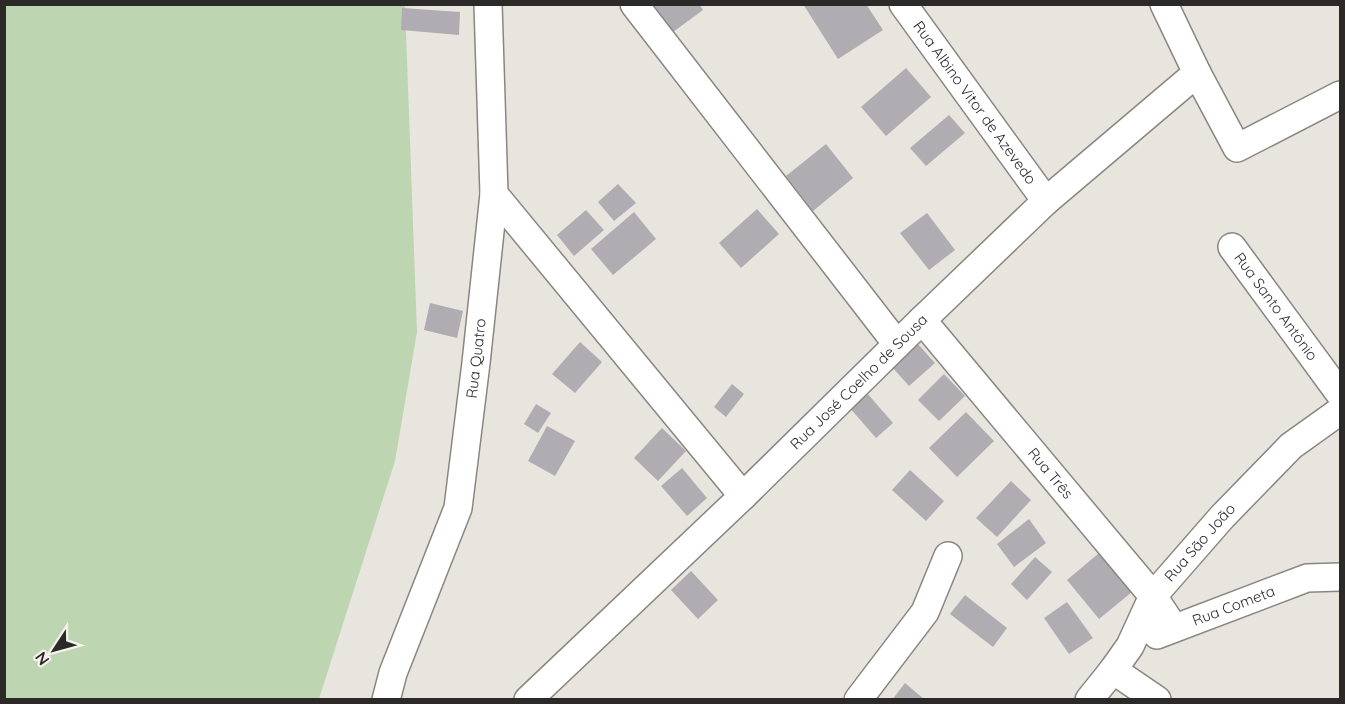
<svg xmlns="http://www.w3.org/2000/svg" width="1345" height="704" viewBox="0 0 1345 704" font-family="Quicksand,sans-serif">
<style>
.green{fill:#bed5b1}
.building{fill:#afacb2}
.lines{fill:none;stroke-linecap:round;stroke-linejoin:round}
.minor-casing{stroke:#898681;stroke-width:30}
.minor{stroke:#fff;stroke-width:27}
.labels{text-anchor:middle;stroke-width:4.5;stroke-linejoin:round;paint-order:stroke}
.street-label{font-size:15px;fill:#2c2a28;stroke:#f6f3ed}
</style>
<rect width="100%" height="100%" fill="#e8e5df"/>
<path class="green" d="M 4,5 L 405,5 L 417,332 L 395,461 L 319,699 L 5,699 Z"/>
<path class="building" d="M 653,4 L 699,4 L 703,10 L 673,32 Z
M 803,4 L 866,4 L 883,30 L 838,59 Z
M 402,8 L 460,12 L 459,35 L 401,30 Z
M 906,68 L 931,97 L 886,136 L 861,107 Z
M 949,115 L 965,133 L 926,166 L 910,148 Z
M 826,144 L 853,178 L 813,211 L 786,176 Z
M 618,184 L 636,203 L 614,221 L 598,202 Z
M 757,209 L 779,234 L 741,268 L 719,243 Z
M 586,210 L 604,230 L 574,256 L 557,235 Z
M 634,212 L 656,239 L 613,275 L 591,249 Z
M 927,213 L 955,250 L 929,270 L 900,233 Z
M 430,303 L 463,311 L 457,338 L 424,330 Z
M 580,342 L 602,362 L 575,393 L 552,374 Z
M 918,344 L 935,363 L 909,386 L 892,367 Z
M 944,374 L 965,396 L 939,421 L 918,400 Z
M 732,384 L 744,394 L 726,417 L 714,407 Z
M 866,392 L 893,423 L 876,438 L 849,407 Z
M 536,404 L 551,413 L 538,433 L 524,424 Z
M 966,412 L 994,441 L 957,477 L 929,448 Z
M 547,426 L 575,441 L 555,476 L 528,461 Z
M 662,428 L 686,451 L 658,481 L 634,458 Z
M 682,468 L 707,498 L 687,516 L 661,486 Z
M 910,470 L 944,501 L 926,521 L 892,490 Z
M 1011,481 L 1031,500 L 997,537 L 976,518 Z
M 1029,519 L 1046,543 L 1014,567 L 997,544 Z
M 1099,553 L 1132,592 L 1099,619 L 1067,580 Z
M 1035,557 L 1052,572 L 1027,600 L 1011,584 Z
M 691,571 L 718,600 L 698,619 L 671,590 Z
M 965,595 L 1007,628 L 993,647 L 950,614 Z
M 1067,602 L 1093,638 L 1069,654 L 1044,618 Z
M 905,683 L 925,700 L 892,700 Z"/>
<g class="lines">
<defs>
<g id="minor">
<path d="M 634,4 L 897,344"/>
<path id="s1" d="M 903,4 L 1046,201"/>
<path d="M 1164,4 L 1197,73 L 1237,148 L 1340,95"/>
<path d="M 494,194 L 743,496"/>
<path id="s2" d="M 1232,247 L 1340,394"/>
<path id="s3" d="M 922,320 L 1153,596 L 1174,628"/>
<path id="s4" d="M 1157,635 L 1307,578 L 1340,577"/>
<path d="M 1113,670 L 1157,700"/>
<path id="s5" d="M 386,700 L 393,673 L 458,508 L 476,363 L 494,194 L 488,4"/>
<path id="s6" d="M 528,700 L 743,496 L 922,320 L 1046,201 L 1197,73"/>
<path d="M 858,700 L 925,612 L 948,556"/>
<path id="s7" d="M 1089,700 L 1113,670 L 1130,646 L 1153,596 L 1222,517 L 1291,446 L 1340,411"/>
</g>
</defs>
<use href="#minor" class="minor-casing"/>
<use href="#minor" class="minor"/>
</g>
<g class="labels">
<g class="street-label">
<text dy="5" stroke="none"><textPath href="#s1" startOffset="122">Rua Albino Vitor de Azevedo</textPath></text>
<text dy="5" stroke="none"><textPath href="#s2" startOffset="74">Rua Santo Antônio</textPath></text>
<text dy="5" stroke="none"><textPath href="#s5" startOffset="356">Rua Quatro</textPath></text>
<text dy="5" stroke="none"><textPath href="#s6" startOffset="459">Rua José Coelho de Sousa</textPath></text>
<text dy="5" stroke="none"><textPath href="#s3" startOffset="200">Rua Três</textPath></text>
<text dy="5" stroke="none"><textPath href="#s7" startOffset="194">Rua São João</textPath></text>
<text dy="5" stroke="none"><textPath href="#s4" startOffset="82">Rua Cometa</textPath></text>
</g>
</g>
<rect width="1345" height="704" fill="none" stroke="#2c2a28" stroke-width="12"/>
<g transform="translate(54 650) rotate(234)" stroke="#f6f3ed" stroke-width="4.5" paint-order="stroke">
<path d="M0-4.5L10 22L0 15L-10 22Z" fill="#2c2a28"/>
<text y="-9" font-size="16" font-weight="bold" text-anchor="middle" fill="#2c2a28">N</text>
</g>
</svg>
